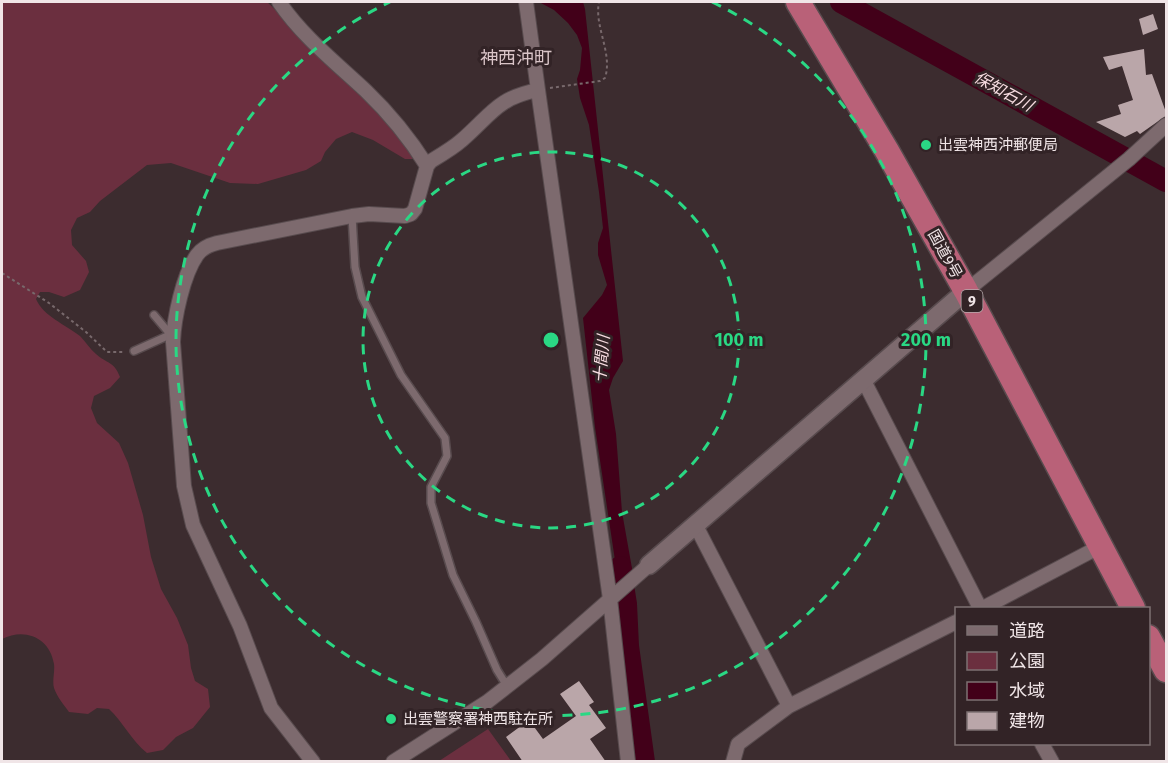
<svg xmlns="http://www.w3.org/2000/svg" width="1168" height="763" viewBox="0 0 1168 763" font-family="'Fira Sans','Noto Sans JP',sans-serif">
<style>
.green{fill:#6b2f3f}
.water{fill:#420019}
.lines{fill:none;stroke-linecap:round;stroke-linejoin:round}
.river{stroke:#420019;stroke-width:22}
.building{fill:#baa6a9}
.service-casing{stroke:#584b4e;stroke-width:10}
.minor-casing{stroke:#584b4e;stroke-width:16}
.tertiary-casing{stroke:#584b4e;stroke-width:21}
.trunk-casing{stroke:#584b4e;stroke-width:27}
.path{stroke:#78696c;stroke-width:2;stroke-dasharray:3 3;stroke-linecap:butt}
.service{stroke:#7d6a6e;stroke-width:7}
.minor{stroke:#7d6a6e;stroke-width:14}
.tertiary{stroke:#7d6a6e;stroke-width:18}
.trunk{stroke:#b96178;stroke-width:24}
.ring{fill:none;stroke:#2ad884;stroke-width:3;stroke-dasharray:10 8}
.poi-dot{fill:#2ad884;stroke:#322326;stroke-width:2}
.labels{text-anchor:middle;stroke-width:6;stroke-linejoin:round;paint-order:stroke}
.shield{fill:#322326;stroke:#b7abad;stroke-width:1.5}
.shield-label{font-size:14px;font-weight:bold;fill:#f0e5e7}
.poi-label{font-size:15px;fill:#f0e5e7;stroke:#322326;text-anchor:start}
.street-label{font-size:15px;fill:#f0e5e7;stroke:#322326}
.water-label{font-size:16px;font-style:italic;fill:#f7dce1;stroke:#322326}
.quarter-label{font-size:18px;fill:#d9c4c7;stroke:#322326}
.centre{fill:#2ad884;stroke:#322326;stroke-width:3}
.ring-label{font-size:18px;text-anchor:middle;font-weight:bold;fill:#2ad884;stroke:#322326;stroke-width:6;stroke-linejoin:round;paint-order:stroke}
</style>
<rect width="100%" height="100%" fill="#3c2c2f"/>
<path class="green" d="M 2,2 L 267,2 L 368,97 L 415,156 L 412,159 L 405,159 L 373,140 L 352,132 L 336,139 L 325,152 L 321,161 L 306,170 L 258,184 L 230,183 L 171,163 L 147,165 L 100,201 L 90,212 L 77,218 L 71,230 L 72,245 L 86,261 L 89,272 L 80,290 L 64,297 L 49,292 L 40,292 L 36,299 C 43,316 66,325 80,336 C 86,342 90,349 96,354 C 107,364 114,361 120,377 L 110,388 L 94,396 L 91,408 L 97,423 L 119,443 L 128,463 L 143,515 L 151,557 L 161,589 L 177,618 L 188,645 L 191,668 L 195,681 L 208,689 L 210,707 L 193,728 L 176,737 L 163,750 L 147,753 C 131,740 123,722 109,709 L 97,708 L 88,714 L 69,712 C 64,705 57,697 54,688 C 52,681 55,672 54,664 C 50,638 25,627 2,639 Z
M 488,729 L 511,761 L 439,761 Z"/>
<path class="water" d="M 539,2 L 583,2 L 585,9 L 623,361 L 613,378 L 609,390 L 616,434 L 622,512 L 633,574 L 619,587 L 595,427 L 583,318 L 602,295 L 607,285 L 598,255 L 598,243 L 603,228 L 599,192 L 589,125 L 580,98 L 577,79 L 580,70 L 582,48 L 577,35 L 568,23 L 554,10 Z"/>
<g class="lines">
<path class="river" d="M 841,2 L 1166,181
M 620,567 L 626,604 L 628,646 L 644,762"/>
</g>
<path class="building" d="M 1153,14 L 1158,29 L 1143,35 L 1139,19 Z
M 1144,49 L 1146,75 L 1152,74 L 1167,115 L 1140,134 L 1137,131 L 1125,137 L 1096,122 L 1121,114 L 1118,105 L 1133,100 L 1122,66 L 1109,70 L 1103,57 Z
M 579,681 L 594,702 L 589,705 L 606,728 L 590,739 L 606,762 L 523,762 L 506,737 L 529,720 L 543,739 L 576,716 L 560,694 Z"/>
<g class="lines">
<defs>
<path id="service" d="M 352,216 L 355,267 L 362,297 L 401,375 L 445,438 L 447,456 L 431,487 L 431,503 L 453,575 L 476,622 L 497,670 L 507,686
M 154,315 L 170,334
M 134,351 L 174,333"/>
<path id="minor" d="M 279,2 C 303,37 335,62 366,91 C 389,113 410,139 427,166
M 538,90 L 610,599 L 628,762
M 966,291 L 1129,159 L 1166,125
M 863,379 L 980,608
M 695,524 L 789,706
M 983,608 L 1099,547
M 1042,744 L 1052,762
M 313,762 L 271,708 L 240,626 L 193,525 L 184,486 L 173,342 C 174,318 183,275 197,255 C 202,248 209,245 217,243 L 352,216 L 369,214 L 405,216 L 411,214 L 415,209 L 427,166 L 431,161 C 441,155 453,148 462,140 C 491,115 497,98 538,90 L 526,2
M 393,762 L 487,702 L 542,659 L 649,565
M 733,762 L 738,744 L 789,706 L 956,622"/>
<path id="tertiary" d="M 649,565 L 966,291"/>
<path id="trunk" d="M 798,2 L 887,151 L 966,291 L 1133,608
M 1148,637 L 1166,670"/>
</defs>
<use href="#service" class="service-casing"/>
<use href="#minor" class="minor-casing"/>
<use href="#tertiary" class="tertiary-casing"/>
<use href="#trunk" class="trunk-casing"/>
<path class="path" d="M 550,88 L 600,81 L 605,78 C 613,53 594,27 599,2
M 2,273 L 49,303 L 86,332 L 107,352 L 125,352"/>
<use href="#service" class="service"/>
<use href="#minor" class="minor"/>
<use href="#tertiary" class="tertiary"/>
<use href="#trunk" class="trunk"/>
</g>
<g class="ring">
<circle cx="551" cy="340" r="188"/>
<path d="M712 2A375 375 0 1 1 390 2"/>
</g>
<g class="poi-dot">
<circle cx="926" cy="145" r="6"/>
<circle cx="391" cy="719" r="6"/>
</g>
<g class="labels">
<rect class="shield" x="961.5" y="290" width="21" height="22" rx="4.5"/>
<g class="shield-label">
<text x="972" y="306">9</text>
</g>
<g class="poi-label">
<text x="938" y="150">出雲神西沖郵便局</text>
<text x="403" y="724">出雲警察署神西駐在所</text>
</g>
<g class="street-label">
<text transform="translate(945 254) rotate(61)" y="5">国道9号</text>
</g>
<g class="water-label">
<text transform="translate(1004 91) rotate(29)" y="6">保知石川</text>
<text transform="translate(601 359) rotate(-85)" y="6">十間川</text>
</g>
<g class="quarter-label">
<text x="516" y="64">神西沖町</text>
</g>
</g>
<circle cx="551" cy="340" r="9" class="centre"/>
<g class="ring-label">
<text x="739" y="346">100 m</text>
<text x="926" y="346">200 m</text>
</g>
<rect width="1168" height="763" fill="none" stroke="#f0e5e7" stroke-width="6"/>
<rect x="955" y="607" width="195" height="138" fill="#322326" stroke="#7e7173" stroke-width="1.5"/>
<rect x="967" y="626" width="30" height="9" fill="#7d6a6e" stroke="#7e7173" stroke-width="1.5"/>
<text x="1009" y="637" font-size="18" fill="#f0e5e7">道路</text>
<rect x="967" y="652" width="30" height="18" fill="#6b2f3f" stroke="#7e7173" stroke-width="1.5"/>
<text x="1009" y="667" font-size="18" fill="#f0e5e7">公園</text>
<rect x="967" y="682" width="30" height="18" fill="#420019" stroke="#7e7173" stroke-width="1.5"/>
<text x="1009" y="697" font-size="18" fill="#f0e5e7">水域</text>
<rect x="967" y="712" width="30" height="18" fill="#baa6a9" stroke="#7e7173" stroke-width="1.5"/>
<text x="1009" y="727" font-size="18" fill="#f0e5e7">建物</text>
</svg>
